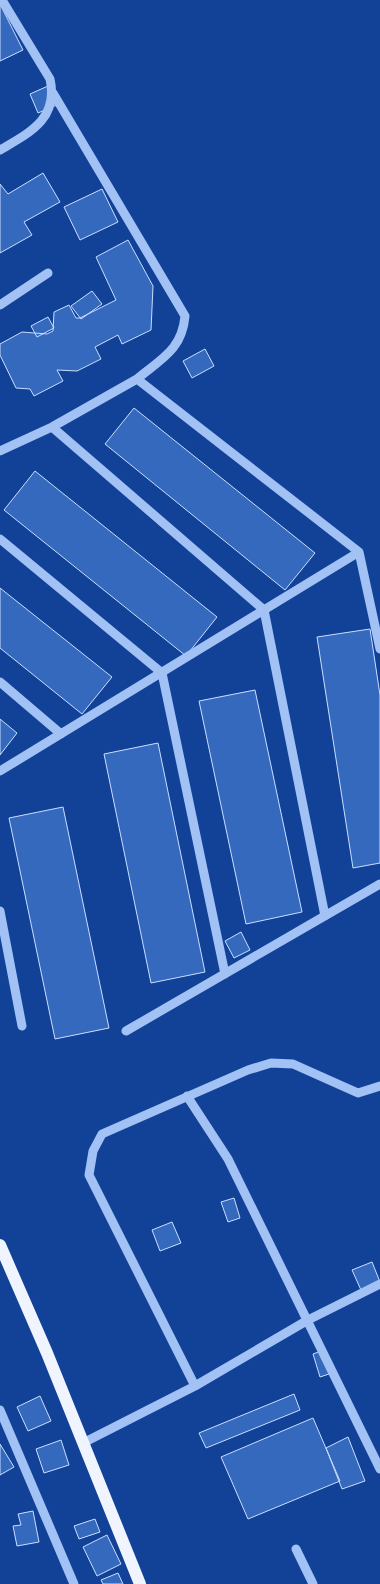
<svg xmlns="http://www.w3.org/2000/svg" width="380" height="1584" viewBox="0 0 380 1584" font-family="'DM Sans',sans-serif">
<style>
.building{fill:#3569be;stroke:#cadefe}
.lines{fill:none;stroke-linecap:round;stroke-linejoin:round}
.minor{stroke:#a2c1f4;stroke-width:9}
.major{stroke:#eff4ff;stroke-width:12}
</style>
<rect width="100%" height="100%" fill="#114298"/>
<path class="building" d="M 0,4 L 23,50 L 0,61 Z
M 48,86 L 57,105 L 38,113 L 30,94 Z
M 43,173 L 60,202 L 24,222 L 32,235 L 0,253 L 0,184 L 8,194 Z
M 102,189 L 118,222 L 80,240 L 64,207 Z
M 128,240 L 153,286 L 151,330 L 122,344 L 118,335 L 95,347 L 101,359 L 77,371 L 57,370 L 63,381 L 34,396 L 30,389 L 16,388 L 0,355 L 0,344 L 22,332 L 47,334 L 53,331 L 54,312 L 69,305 L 76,318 L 80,318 L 116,300 L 96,257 Z
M 92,291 L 102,304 L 81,319 L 71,306 Z
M 48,317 L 54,328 L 37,337 L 31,326 Z
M 205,349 L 214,366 L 192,378 L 183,361 Z
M 134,408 L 315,553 L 285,590 L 105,444 Z
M 35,471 L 217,617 L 186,656 L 4,510 Z
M 0,588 L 112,677 L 82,714 L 0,648 Z
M 370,629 L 380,695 L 380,863 L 353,868 L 317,637 Z
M 255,690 L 302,912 L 246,924 L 199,701 Z
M 0,719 L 17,733 L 0,755 Z
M 158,743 L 205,972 L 151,983 L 104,754 Z
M 63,807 L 109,1028 L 55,1039 L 9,818 Z
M 241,932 L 250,950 L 234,958 L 225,941 Z
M 234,1198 L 240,1218 L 228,1222 L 221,1202 Z
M 172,1222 L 181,1243 L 160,1251 L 152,1230 Z
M 372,1262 L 380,1282 L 361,1290 L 352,1270 Z
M 321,1351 L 329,1374 L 320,1377 L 313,1354 Z
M 294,1394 L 300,1410 L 206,1448 L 199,1433 Z
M 40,1396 L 51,1421 L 28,1431 L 17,1407 Z
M 313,1418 L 340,1481 L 248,1519 L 221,1457 Z
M 348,1437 L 365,1481 L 342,1489 L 326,1448 Z
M 61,1440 L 69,1465 L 44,1473 L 36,1449 Z
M 0,1444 L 14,1467 L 0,1475 Z
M 33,1511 L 39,1542 L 17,1546 L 13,1526 L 21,1525 L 18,1514 Z
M 95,1519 L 100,1532 L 79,1539 L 74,1526 Z
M 107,1535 L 121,1564 L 97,1576 L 83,1547 Z
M 118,1573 L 123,1584 L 103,1584 L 101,1580 Z"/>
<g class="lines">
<path class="minor" d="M 53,93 L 185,316 C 182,350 161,359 137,379
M 0,150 C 29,133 59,119 50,79 L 2,0
M 0,305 L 48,273
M 52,427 L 264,610 L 325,916
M 0,451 L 52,427 L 137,379 L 359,552 L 0,771
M 0,539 L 162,673 L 225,974
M 359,552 L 380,649
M 0,682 L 61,734
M 0,911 L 22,1026
M 126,1031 L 380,884
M 187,1096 L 228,1159 L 380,1469
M 195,1386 L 89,1175 L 93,1151 L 102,1134 L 248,1070 L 271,1063 L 293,1064 L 358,1093 L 380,1086
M 0,1410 L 74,1584
M 83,1443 L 195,1386 L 308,1320 L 380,1284
M 296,1549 L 313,1584"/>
<path class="major" d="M 0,1245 L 47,1353 L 140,1584"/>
</g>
</svg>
